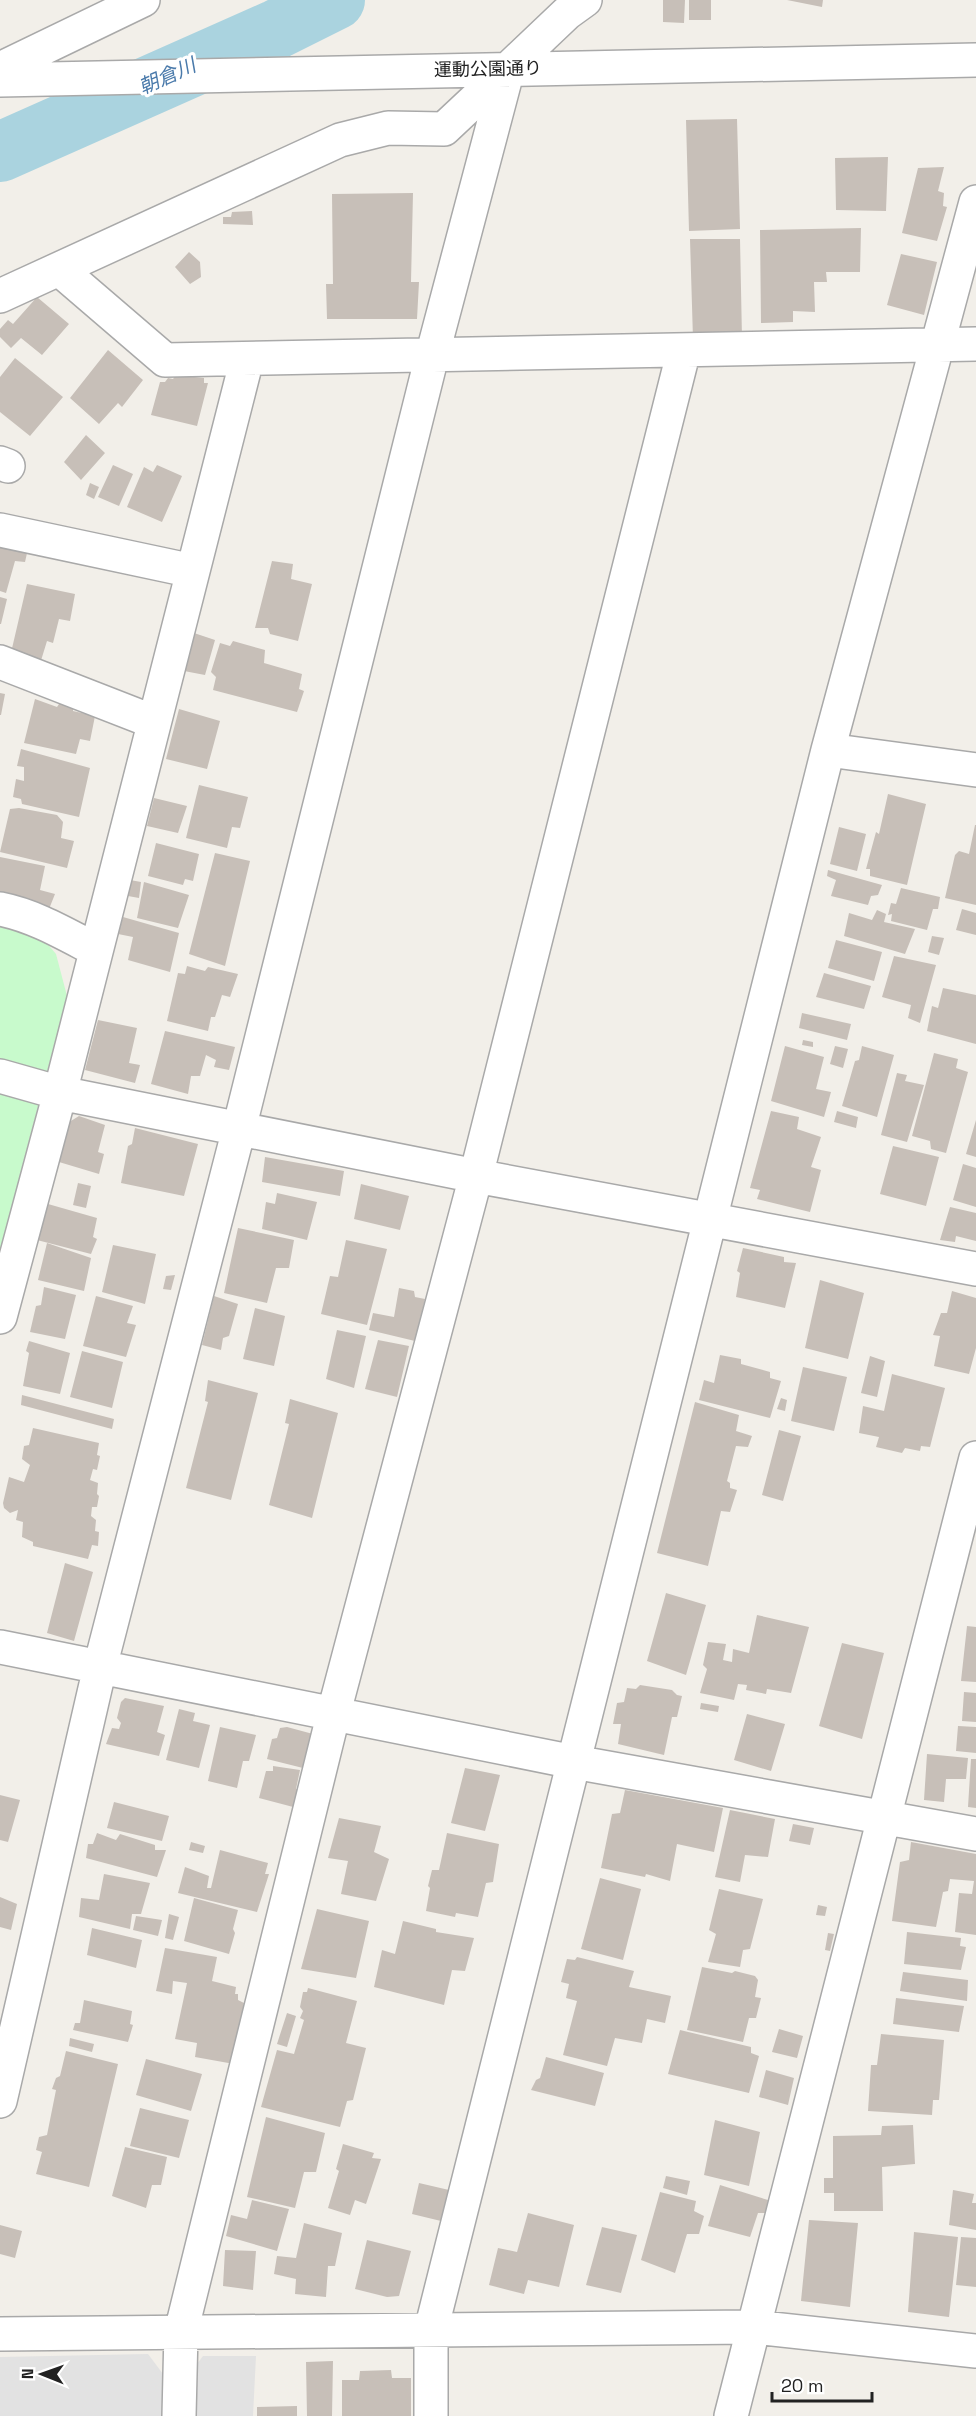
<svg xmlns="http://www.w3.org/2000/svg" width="976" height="2416" viewBox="0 0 976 2416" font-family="'Space Grotesk','Noto Sans JP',sans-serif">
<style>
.park{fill:#c8facc}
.parking{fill:#e2e2e2}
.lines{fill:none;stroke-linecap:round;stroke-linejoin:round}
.river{stroke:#aad3df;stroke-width:60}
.building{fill:#c7bfb8}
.minor-casing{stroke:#a9a9a9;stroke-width:36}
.minor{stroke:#fff;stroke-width:33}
.labels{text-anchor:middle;stroke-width:6;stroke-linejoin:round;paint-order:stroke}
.street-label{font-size:18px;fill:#222;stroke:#fff}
.water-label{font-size:20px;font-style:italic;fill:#4a7aab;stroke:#fff}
</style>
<rect width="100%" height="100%" fill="#f2efe9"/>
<path class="park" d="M 0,920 L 39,934 L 56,954 L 67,996 L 0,1251 Z"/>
<path class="parking" d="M 148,2354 L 163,2374 L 162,2416 L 0,2416 L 0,2357 Z
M 203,2356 L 256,2356 L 253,2416 L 191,2416 L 191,2372 Z"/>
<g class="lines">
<path class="river" d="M 0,152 L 275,30 L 335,0"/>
</g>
<path class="building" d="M 663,0 L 685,0 L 684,23 L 663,22 Z
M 689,0 L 711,0 L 711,20 L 689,20 Z
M 787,0 L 823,0 L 822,7 Z
M 737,119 L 740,229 L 689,231 L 686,120 Z
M 888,157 L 886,211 L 836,210 L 835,158 Z
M 944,167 L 938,191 L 944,193 L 943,206 L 947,207 L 937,241 L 902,233 L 918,168 Z
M 413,193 L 411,282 L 419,282 L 417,319 L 327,319 L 326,284 L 333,284 L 332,194 Z
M 252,211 L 253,225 L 223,224 L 223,217 L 231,217 L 232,212 Z
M 861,228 L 860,272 L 826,272 L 827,282 L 814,282 L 815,312 L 793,311 L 793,322 L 761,323 L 760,230 Z
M 690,239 L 740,239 L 742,338 L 693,339 Z
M 189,252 L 200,262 L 201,277 L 190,284 L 175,267 Z
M 901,254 L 937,262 L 924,315 L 887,305 Z
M 37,297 L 69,324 L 42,355 L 21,338 L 11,348 L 0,337 L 0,329 L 8,320 L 13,324 Z
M 108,350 L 143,380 L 122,407 L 118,403 L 99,424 L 70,398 Z
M 15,358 L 63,397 L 30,436 L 0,412 L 0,377 Z
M 176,375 L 204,378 L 204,383 L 208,383 L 197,426 L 151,415 L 160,382 L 165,382 L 168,378 L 173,379 Z
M 86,435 L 105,453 L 81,480 L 64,462 Z
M 113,465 L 133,474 L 119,506 L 98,497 Z
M 157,465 L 182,476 L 162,522 L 127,507 L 144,467 L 153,472 Z
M 90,483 L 99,487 L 94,499 L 86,495 Z
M 0,534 L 30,540 L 25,562 L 15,561 L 6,593 L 0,591 Z
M 272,561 L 293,564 L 291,579 L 312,584 L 298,641 L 270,634 L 268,628 L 255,628 Z
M 27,584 L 75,594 L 70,621 L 59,619 L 53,643 L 47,641 L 39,667 L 10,657 Z
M 0,597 L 7,599 L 1,624 L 0,624 Z
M 194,633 L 215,640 L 205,675 L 184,671 Z
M 233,641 L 265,650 L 264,663 L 302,674 L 299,689 L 304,691 L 297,712 L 213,690 L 216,677 L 211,672 L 220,643 L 230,646 Z
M 0,693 L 5,694 L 1,715 L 0,715 Z
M 35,699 L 57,707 L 61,701 L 73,706 L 73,711 L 95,716 L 90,741 L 80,739 L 76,754 L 24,743 Z
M 179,709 L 220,721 L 207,769 L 166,759 Z
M 21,749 L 90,768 L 79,817 L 22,804 L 21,799 L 13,797 L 16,779 L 24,781 L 24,767 L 17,766 Z
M 199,785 L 248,797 L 240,828 L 232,827 L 227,848 L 186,838 Z
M 888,794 L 926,804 L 907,885 L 870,876 L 870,869 L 866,869 L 876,832 L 879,834 Z
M 154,798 L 187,806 L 178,833 L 147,826 Z
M 19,808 L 57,815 L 63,822 L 61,838 L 74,841 L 67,868 L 0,852 L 10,809 Z
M 975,825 L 976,825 L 976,905 L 945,898 L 955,855 L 959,851 L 969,854 Z
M 839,827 L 866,834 L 857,871 L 830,864 Z
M 156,843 L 199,854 L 193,881 L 185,879 L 183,885 L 148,876 Z
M 215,853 L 250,861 L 225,966 L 189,954 Z
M 0,857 L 45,866 L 40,890 L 55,894 L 47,914 L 24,908 L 26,898 L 0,892 Z
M 828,870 L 882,885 L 878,895 L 871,896 L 868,905 L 831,896 L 836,880 L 827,876 Z
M 130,880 L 141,882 L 139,898 L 128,896 Z
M 144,882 L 189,895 L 178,928 L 137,918 Z
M 901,888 L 940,897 L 938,909 L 933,909 L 927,930 L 891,921 L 892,914 L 888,915 L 891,903 L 896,904 Z
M 962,909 L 976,913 L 976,935 L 956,930 Z
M 877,910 L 886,914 L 884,922 L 915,929 L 905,954 L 844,936 L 849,913 L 872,920 Z
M 123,917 L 179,933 L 170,972 L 128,960 L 133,937 L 118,934 Z
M 932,936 L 944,938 L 939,955 L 928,952 Z
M 836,940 L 882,952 L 874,981 L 828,968 Z
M 894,956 L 936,965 L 920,1023 L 908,1018 L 911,1005 L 882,997 Z
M 187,966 L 205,971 L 208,967 L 238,974 L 230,997 L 222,995 L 215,1017 L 211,1017 L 208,1031 L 167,1021 L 178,973 L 185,974 Z
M 824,973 L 871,986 L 864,1009 L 816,997 Z
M 943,988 L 976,995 L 976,1044 L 927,1031 L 932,1006 L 938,1008 Z
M 802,1013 L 851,1024 L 847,1040 L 799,1028 Z
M 98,1020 L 137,1028 L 129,1063 L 140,1065 L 135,1083 L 85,1070 Z
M 165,1031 L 235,1047 L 229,1070 L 214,1067 L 216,1060 L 206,1055 L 200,1076 L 191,1076 L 188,1094 L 151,1084 Z
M 803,1040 L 813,1042 L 813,1047 L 802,1045 Z
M 785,1046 L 824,1057 L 816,1089 L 831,1092 L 824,1117 L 771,1101 Z
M 835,1046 L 848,1049 L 843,1068 L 830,1064 Z
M 862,1046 L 894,1055 L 877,1117 L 842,1106 L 855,1061 L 859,1060 Z
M 934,1053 L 958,1059 L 956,1068 L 968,1072 L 946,1153 L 931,1149 L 930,1141 L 912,1136 Z
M 897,1073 L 907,1075 L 905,1081 L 924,1085 L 907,1142 L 881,1135 Z
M 771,1111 L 799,1117 L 797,1129 L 821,1137 L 811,1167 L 821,1170 L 810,1212 L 757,1199 L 760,1190 L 750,1188 Z
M 837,1111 L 858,1117 L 856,1128 L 834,1122 Z
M 79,1116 L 105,1125 L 98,1152 L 104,1154 L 99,1174 L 59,1162 L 66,1124 Z
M 976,1120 L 976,1157 L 966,1154 Z
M 135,1128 L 198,1144 L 184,1196 L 121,1183 L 128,1146 L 132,1144 Z
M 893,1146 L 939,1157 L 926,1206 L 880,1194 Z
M 265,1157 L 344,1171 L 340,1196 L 262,1182 Z
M 963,1164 L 976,1168 L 976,1207 L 953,1200 Z
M 78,1183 L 91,1186 L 86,1208 L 73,1205 Z
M 361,1184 L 409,1196 L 400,1230 L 354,1219 Z
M 277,1193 L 317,1202 L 307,1240 L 262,1229 L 266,1202 L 275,1204 Z
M 48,1204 L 97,1218 L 93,1237 L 97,1239 L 91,1254 L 37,1240 Z
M 950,1207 L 976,1213 L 976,1241 L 956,1236 L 955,1242 L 940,1240 Z
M 238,1228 L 294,1240 L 289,1268 L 276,1268 L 267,1303 L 224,1293 Z
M 346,1240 L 387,1249 L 367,1325 L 321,1314 L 330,1276 L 338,1277 Z
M 47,1243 L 91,1258 L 84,1291 L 38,1280 Z
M 113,1245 L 156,1254 L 145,1304 L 102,1292 Z
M 743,1248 L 784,1257 L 784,1262 L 796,1263 L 785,1308 L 736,1297 L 740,1273 L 737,1271 Z
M 175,1275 L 171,1290 L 163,1289 L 166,1276 Z
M 820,1280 L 864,1293 L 848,1359 L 805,1348 Z
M 44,1287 L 76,1295 L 65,1339 L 30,1332 L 36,1306 L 41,1305 Z
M 399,1288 L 414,1291 L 415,1297 L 425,1299 L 415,1341 L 369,1330 L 373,1313 L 394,1317 Z
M 952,1291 L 976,1298 L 976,1348 L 969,1374 L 934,1366 L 940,1336 L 933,1335 L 941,1313 L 947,1313 Z
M 96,1296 L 133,1306 L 127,1323 L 136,1325 L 126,1357 L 83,1346 Z
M 214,1296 L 238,1304 L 229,1336 L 223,1338 L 221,1350 L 202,1345 Z
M 255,1308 L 285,1316 L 274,1366 L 243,1359 Z
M 337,1330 L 366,1336 L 354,1388 L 326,1379 Z
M 378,1340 L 409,1346 L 397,1397 L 365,1389 Z
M 29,1341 L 70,1353 L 60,1394 L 23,1386 L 29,1353 L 26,1351 Z
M 82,1351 L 123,1362 L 112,1408 L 70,1397 Z
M 720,1355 L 741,1359 L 741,1364 L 770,1372 L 770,1378 L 781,1381 L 770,1418 L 699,1400 L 704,1380 L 714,1383 Z
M 870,1356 L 885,1361 L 877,1397 L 861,1393 Z
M 803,1367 L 847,1377 L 834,1431 L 791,1421 Z
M 892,1374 L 945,1388 L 930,1447 L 921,1446 L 920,1451 L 905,1448 L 902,1453 L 876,1447 L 879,1437 L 859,1433 L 863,1406 L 884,1411 Z
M 208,1380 L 258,1393 L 231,1500 L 186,1488 L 208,1402 L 205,1401 Z
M 22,1395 L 114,1419 L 112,1429 L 21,1405 Z
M 781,1398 L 787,1400 L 785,1411 L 777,1409 Z
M 290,1399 L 338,1413 L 312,1518 L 269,1505 L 289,1424 L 285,1423 Z
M 695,1402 L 739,1415 L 736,1431 L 752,1436 L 748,1447 L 736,1446 L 727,1481 L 730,1483 L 730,1488 L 737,1490 L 730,1512 L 721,1511 L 708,1566 L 657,1553 Z
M 33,1428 L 99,1443 L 97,1455 L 100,1456 L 97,1470 L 93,1469 L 90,1480 L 98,1483 L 97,1494 L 99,1496 L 97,1507 L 92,1507 L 91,1516 L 96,1520 L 95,1531 L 99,1532 L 98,1546 L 92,1545 L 88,1559 L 33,1546 L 33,1542 L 22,1537 L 23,1522 L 16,1520 L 18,1510 L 10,1513 L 4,1508 L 3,1503 L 9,1477 L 24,1482 L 30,1465 L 22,1459 L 24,1446 L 29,1445 Z
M 779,1430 L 801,1436 L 783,1501 L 762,1495 Z
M 65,1563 L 93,1572 L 74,1641 L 47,1633 Z
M 666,1593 L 706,1605 L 686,1675 L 647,1661 Z
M 757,1615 L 809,1627 L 791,1693 L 767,1689 L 766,1694 L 746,1690 L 747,1685 L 738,1684 L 734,1700 L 700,1693 L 707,1669 L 703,1665 L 708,1642 L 726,1644 L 723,1660 L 732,1662 L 733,1649 L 749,1653 Z
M 967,1626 L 976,1627 L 976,1682 L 961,1681 Z
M 842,1643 L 884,1653 L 862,1739 L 819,1726 Z
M 640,1685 L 672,1690 L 677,1695 L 682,1696 L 677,1717 L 672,1717 L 664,1755 L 618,1744 L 621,1724 L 613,1724 L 617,1703 L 624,1702 L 627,1688 L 636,1689 Z
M 964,1692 L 976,1693 L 976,1722 L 962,1721 Z
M 125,1698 L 164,1706 L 157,1732 L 165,1735 L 159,1756 L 106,1744 L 112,1728 L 119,1729 L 121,1723 L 117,1718 L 121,1702 Z
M 701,1703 L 719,1706 L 718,1712 L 700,1709 Z
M 179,1709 L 195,1713 L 193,1721 L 210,1725 L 199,1768 L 166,1760 Z
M 747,1714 L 785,1724 L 771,1771 L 734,1760 Z
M 958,1726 L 976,1727 L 976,1753 L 956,1751 Z
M 220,1727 L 256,1735 L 249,1761 L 243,1761 L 237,1788 L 208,1781 Z
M 287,1727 L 313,1734 L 303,1768 L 267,1759 L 272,1739 L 277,1738 L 280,1728 Z
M 927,1754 L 968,1758 L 966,1779 L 946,1779 L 944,1802 L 924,1800 Z
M 971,1759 L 976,1759 L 976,1808 L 968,1807 Z
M 273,1766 L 300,1770 L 296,1789 L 302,1791 L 297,1808 L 259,1798 L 266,1771 L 273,1771 Z
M 465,1768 L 500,1775 L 485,1831 L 451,1823 Z
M 625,1790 L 723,1808 L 714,1852 L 677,1844 L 670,1881 L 646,1874 L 645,1877 L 601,1868 L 612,1814 L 620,1813 Z
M 0,1795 L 20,1800 L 8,1842 L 0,1840 Z
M 114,1802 L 169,1816 L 162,1841 L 107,1828 Z
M 730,1810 L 775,1819 L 768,1857 L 745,1855 L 740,1882 L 715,1877 Z
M 339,1818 L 381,1826 L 374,1852 L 389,1859 L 376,1901 L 341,1894 L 348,1861 L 328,1858 Z
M 793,1824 L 814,1828 L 810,1845 L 789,1841 Z
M 97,1833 L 116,1840 L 120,1834 L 155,1845 L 155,1850 L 166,1850 L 157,1877 L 86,1858 L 88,1844 L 93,1844 Z
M 447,1833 L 499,1844 L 493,1882 L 486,1883 L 478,1917 L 456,1913 L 455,1917 L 426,1911 L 430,1888 L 428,1886 L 432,1870 L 439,1870 Z
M 191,1842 L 205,1846 L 203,1853 L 189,1850 Z
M 911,1842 L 976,1854 L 976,1935 L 955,1932 L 959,1893 L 972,1894 L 974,1881 L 950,1879 L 948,1891 L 943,1892 L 936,1927 L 892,1921 L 900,1862 L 909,1860 Z
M 220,1850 L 268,1863 L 265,1874 L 269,1874 L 257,1912 L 178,1893 L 185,1867 L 209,1876 L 207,1888 L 211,1888 Z
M 104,1874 L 150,1883 L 141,1914 L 132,1914 L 130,1929 L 79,1917 L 81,1898 L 99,1900 Z
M 600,1878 L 641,1889 L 623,1960 L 581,1949 Z
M 719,1889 L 763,1899 L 750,1949 L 743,1950 L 740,1967 L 708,1962 L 716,1934 L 709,1930 Z
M 0,1897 L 17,1904 L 11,1930 L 0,1927 Z
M 194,1898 L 238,1910 L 233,1929 L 235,1933 L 229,1954 L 184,1941 Z
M 818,1905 L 827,1907 L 825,1916 L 816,1915 Z
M 317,1909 L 369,1921 L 356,1978 L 301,1969 Z
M 169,1914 L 179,1917 L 173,1940 L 165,1938 Z
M 136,1916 L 162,1920 L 158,1936 L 133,1930 Z
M 403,1921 L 436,1929 L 436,1932 L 474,1938 L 465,1971 L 452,1970 L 444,2005 L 374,1987 L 382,1950 L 395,1954 Z
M 92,1928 L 142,1940 L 136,1968 L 87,1955 Z
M 907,1932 L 961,1938 L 960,1946 L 966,1947 L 961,1970 L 904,1964 Z
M 828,1933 L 834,1934 L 830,1951 L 825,1950 Z
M 165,1948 L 217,1957 L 212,1981 L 236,1987 L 235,1994 L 238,1994 L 238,2000 L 244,2003 L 234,2064 L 195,2057 L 197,2043 L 175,2039 L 187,1983 L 173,1981 L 172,1994 L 156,1991 Z
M 577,1957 L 634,1971 L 629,1987 L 671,1996 L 665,2023 L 647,2019 L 642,2043 L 615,2038 L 607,2066 L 563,2055 L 577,2001 L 566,1998 L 569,1984 L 561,1982 L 567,1959 L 575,1960 Z
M 702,1967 L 732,1973 L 735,1971 L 755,1976 L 758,1980 L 755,1997 L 761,1998 L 756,2018 L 749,2018 L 743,2042 L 687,2030 Z
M 903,1972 L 968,1980 L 967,2001 L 900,1991 Z
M 308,1988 L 357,2001 L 346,2043 L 366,2048 L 353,2100 L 347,2101 L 340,2127 L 261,2107 L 277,2050 L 294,2054 L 304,2020 L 300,2018 L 303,2011 L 300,2007 L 303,1992 L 307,1992 Z
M 896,1998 L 964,2006 L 959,2032 L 893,2024 Z
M 84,2000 L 132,2011 L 130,2024 L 133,2025 L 128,2042 L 73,2030 L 75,2023 L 80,2023 Z
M 287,2013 L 296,2016 L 287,2047 L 277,2044 Z
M 779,2029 L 803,2036 L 797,2058 L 772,2052 Z
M 680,2030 L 751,2047 L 751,2053 L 759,2056 L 749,2093 L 668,2074 Z
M 881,2034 L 944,2040 L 939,2100 L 933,2100 L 932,2115 L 868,2111 L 871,2065 L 877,2065 Z
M 70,2038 L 94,2044 L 92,2052 L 69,2046 Z
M 66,2051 L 118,2064 L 89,2187 L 36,2174 L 42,2152 L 36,2150 L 39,2137 L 47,2135 L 56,2090 L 52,2089 L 56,2078 L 60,2076 Z
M 546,2057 L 604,2073 L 595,2106 L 531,2090 L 536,2080 L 540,2078 Z
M 146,2059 L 202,2074 L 191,2111 L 136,2095 Z
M 766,2070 L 794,2078 L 788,2105 L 759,2097 Z
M 140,2108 L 189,2120 L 179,2158 L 130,2146 Z
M 266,2117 L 325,2133 L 316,2172 L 304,2172 L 295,2208 L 247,2197 Z
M 715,2120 L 760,2132 L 749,2186 L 704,2175 Z
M 913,2125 L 915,2164 L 882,2167 L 883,2211 L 834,2211 L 834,2193 L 824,2193 L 824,2178 L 833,2178 L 833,2136 L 881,2135 L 882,2126 Z
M 343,2144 L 374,2153 L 372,2158 L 381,2159 L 366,2204 L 355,2200 L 350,2215 L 328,2208 L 339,2171 L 336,2169 Z
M 125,2147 L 167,2157 L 161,2185 L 152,2185 L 146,2208 L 112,2196 Z
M 666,2176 L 690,2181 L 687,2195 L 663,2188 Z
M 419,2183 L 449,2190 L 441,2221 L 412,2214 Z
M 720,2185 L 768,2200 L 766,2213 L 758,2213 L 750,2237 L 708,2226 Z
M 953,2190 L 974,2194 L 972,2203 L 976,2203 L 976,2230 L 949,2225 Z
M 660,2192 L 696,2201 L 694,2211 L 704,2216 L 699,2234 L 687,2234 L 675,2273 L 641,2260 Z
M 252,2200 L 289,2209 L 277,2251 L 226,2236 L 231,2215 L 247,2219 Z
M 528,2213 L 574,2225 L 559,2287 L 528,2280 L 524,2294 L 489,2285 L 498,2248 L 517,2252 Z
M 809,2220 L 858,2223 L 850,2307 L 801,2301 Z
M 304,2223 L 342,2233 L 335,2266 L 328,2266 L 326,2297 L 295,2294 L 296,2279 L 274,2274 L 277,2256 L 296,2258 Z
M 0,2225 L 22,2231 L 15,2258 L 0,2254 Z
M 602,2227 L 637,2235 L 621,2293 L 586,2285 Z
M 914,2232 L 958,2237 L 949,2317 L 908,2312 Z
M 961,2237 L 976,2238 L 976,2287 L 956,2285 Z
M 367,2240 L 411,2251 L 399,2296 L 387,2297 L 355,2289 Z
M 225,2250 L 256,2251 L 253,2290 L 223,2286 Z
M 333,2361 L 332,2416 L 307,2416 L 306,2362 Z
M 391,2370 L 392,2378 L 411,2378 L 411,2416 L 342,2416 L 342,2380 L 359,2380 L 360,2371 Z
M 297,2406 L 297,2416 L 257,2416 L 257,2407 Z"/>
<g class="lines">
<defs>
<path id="minor" d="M 0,69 L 143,0
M 0,80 L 976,60
M 59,269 L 165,360 L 976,344
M 0,296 L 340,140 L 388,128 L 444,129 L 508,69
M 0,463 L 8,466
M 0,530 L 193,571
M 0,662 L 154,722
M 828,750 L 976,770
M 0,909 C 35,916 65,934 96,950
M 0,1076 L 60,1093 L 476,1176 L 976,1269
M 0,1317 L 60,1093 L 247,359
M 0,1647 L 574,1762 L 976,1834
M 0,2101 L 100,1667 L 239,1129 L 432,356 L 508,69 L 567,13 L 585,0
M 0,2334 L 753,2327 L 976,2351
M 179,2416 L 181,2332 L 334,1712 L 476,1176 L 684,350
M 431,2416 L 431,2330 L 828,750 L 976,202
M 731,2416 L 976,1458"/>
</defs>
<use href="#minor" class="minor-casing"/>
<use href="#minor" class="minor"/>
</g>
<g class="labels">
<g class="street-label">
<text transform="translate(488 69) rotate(-1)" y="6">運動公園通り</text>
</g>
<g class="water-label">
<text transform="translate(167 76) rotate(-24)" y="7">朝倉川</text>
</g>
</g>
<g transform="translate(42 2374) rotate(271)" stroke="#ffffff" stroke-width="4.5" paint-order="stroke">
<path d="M0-4.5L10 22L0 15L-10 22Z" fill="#222222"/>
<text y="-9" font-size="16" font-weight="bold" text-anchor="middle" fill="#222222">N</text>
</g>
<path d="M772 2392v9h100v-9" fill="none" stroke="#222222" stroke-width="3"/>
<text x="781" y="2392" font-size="18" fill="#222222" stroke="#ffffff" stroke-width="4.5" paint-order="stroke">20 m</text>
</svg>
